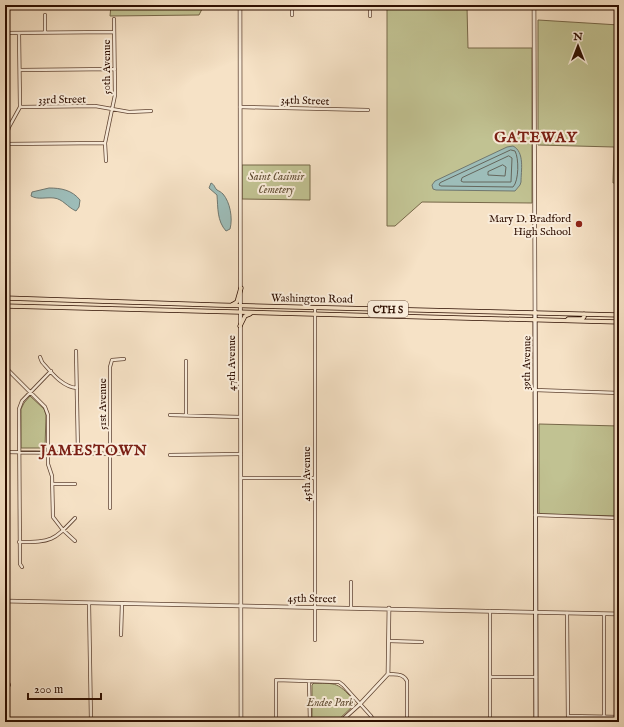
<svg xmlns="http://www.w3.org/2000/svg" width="624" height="727" viewBox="0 0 624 727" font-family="'IM FELL English',serif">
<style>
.green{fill:#c1c292;stroke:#776849}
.water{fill:#9dbdb9;stroke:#70776f}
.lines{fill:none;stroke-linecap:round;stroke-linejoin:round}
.shore{stroke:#65665c;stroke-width:1}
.minor-casing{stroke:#5f4332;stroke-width:4}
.tertiary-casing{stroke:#5f4332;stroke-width:4.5}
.secondary-casing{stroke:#2d0e00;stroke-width:5}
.primary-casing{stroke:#2d0e00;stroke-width:5}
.minor{stroke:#f9ecda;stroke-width:2.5}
.tertiary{stroke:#f9ecda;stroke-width:3}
.secondary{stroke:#f9ecda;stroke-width:3.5}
.primary{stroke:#f6e2c6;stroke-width:3.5}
.poi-dot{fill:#8f2418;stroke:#f9ecda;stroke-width:1.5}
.labels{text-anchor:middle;stroke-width:4;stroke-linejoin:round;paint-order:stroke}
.shield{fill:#f9ecda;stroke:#6a5141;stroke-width:1}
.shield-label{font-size:10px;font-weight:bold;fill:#2d0e00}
.street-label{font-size:11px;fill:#2d0e00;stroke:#f9ecda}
.park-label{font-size:11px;font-style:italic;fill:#614d33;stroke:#f9ecda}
.poi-label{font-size:11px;fill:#2d0e00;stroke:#f9ecda;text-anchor:end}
.district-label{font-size:15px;font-weight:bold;letter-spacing:1px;fill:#7a1f14;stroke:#f9ecda}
</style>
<rect width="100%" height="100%" fill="#f6e2c6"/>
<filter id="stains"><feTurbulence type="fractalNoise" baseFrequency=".005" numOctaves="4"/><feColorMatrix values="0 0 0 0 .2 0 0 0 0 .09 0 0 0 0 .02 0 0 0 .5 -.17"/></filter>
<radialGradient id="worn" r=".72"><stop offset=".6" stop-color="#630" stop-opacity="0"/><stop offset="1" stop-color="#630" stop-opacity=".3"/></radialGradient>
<path class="green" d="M 111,5 L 204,5 L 199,15 L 110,16 Z
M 387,7 L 467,7 L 468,48 L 532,48 L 532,203 L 422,202 L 395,226 L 387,226 Z
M 538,20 L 619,25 L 619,183 L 613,183 L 614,147 L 538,145 Z
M 242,165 L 310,165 L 310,200 L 242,199 Z
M 30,396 L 44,409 L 46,415 L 45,448 L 21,448 L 21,409 L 24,403 Z
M 539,424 L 619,426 L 619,516 L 542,514 L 539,513 Z
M 314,683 C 331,684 336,681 348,694 C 352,698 355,700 354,705 L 336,722 L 312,722 L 312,685 Z"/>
<path class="water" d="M 513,146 C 525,152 521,171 521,182 L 520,185 L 515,191 L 436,190 L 433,189 L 432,185 L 435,181 L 507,147 Z
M 211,183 C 215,185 214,187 217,190 C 219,191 221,192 223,194 C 230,202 233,218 230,229 L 226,231 C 217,221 218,208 217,195 L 209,188 Z
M 49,188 C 61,188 72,190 80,200 L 79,207 L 76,211 C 67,207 63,199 54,198 C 46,197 38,200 31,196 L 32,192 Z"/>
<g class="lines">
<path class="shore" d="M 511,150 L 515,151 C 519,158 519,181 513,187 L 441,186 L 439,185 L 440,183 Z
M 509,156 L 512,158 L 511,182 L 463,182 L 461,181 L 462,178 Z
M 503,165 L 506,167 L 505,176 L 488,175 L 488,172 Z"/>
<defs>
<path id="minor" d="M 292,5 L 292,15
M 370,5 L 370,16
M 45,15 L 45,32
M 5,33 L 114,32
M 20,70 L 115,69
M 20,107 L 95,106 L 129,112 L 151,111
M 240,107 L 368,110
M 5,144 L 105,143
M 106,161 L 105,143 L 115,95 L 114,19
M 5,169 L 7,164 L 7,134 L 9,127 L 20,107 L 19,33
M 315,308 L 315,640
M 76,351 L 78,452
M 40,357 L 42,362 C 51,372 62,387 77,388
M 5,367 L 45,407 L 48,415 L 48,464 L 52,476 L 53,517 L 63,530 L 75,541
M 535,390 L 619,393
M 170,415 L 240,417
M 186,415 L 186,361
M 5,452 L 125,454
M 170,455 L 241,454
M 241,478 L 314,478
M 53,484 L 75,484
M 110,508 L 110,367 L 112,360 L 124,359
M 535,515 L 619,518
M 19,542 C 52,542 53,541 75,518
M 22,567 L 20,564 L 19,409 L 22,401 L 51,371
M 89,603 L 91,722
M 351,608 L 351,582
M 567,613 L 568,722
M 121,635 L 122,603
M 389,641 L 422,642
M 388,674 C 396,675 403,673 407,681 L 407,722
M 5,676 L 9,685
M 490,677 L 536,677
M 309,682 L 310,722
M 568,716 L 619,717
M 276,722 L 276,680 L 339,682 L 343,685 L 371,716 L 374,722
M 490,722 L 490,611
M 604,722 L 604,614"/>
<path id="tertiary" d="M 240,5 L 241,722
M 534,5 L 535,312
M 5,601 L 619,614
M 340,722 L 360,704 L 388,674 L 389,608"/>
<path id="secondary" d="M 535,312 L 536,722"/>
<path id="primary" d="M 5,298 L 216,305 L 619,315
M 232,305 L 237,302 L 241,288
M 5,306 L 619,322
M 568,319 L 582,319 L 584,317 L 584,314
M 240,326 L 245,316 L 250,314"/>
</defs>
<use href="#minor" class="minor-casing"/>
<use href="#tertiary" class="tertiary-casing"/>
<use href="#secondary" class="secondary-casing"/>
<use href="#primary" class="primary-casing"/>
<use href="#minor" class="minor"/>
<use href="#tertiary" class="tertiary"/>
<use href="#secondary" class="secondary"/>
<use href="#primary" class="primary"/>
</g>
<circle class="poi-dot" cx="579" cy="224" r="4"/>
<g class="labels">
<rect class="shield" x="368" y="301" width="40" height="16" rx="3"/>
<g class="shield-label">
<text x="388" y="313">CTH S</text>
</g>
<g class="street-label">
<text transform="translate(106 67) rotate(-90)" y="4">50th Avenue</text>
<text transform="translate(62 99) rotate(-1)" y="4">33rd Street</text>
<text transform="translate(305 100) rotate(2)" y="4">34th Street</text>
<text transform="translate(312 298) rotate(1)" y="4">Washington Road</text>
<text transform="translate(231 363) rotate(-90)" y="4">47th Avenue</text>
<text transform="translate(526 363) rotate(-89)" y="4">39th Avenue</text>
<text transform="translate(102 404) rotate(-90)" y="4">51st Avenue</text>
<text transform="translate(306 474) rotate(-90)" y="4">45th Avenue</text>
<text transform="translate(312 598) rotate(1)" y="4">45th Street</text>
</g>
<g class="park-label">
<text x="276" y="180">Saint Casimir<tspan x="276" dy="13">Cemetery</tspan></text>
<text x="330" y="706">Endee Park</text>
</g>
<g class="poi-label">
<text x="571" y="222">Mary D. Bradford<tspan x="571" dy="13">High School</tspan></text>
</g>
<g class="district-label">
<text x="536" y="142">GATEWAY</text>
<text x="94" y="455">JAMESTOWN</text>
</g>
</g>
<rect width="624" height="727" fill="none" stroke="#f6e2c6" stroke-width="20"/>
<rect x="6" y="6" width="612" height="715" fill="none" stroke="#2d0e00" stroke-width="2"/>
<rect x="10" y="10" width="604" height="707" fill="none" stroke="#2d0e00"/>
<g transform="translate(578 46)" stroke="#f9ecda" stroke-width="3" paint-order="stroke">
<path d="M0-3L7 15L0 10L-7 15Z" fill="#2d0e00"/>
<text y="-6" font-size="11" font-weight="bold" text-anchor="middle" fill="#2d0e00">N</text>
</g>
<path d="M28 693v6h73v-6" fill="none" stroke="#2d0e00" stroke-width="2"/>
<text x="34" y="693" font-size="12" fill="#2d0e00" stroke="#f9ecda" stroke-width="3" paint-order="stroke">200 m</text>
<rect width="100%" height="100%" filter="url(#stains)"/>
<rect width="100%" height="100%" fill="url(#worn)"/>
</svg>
